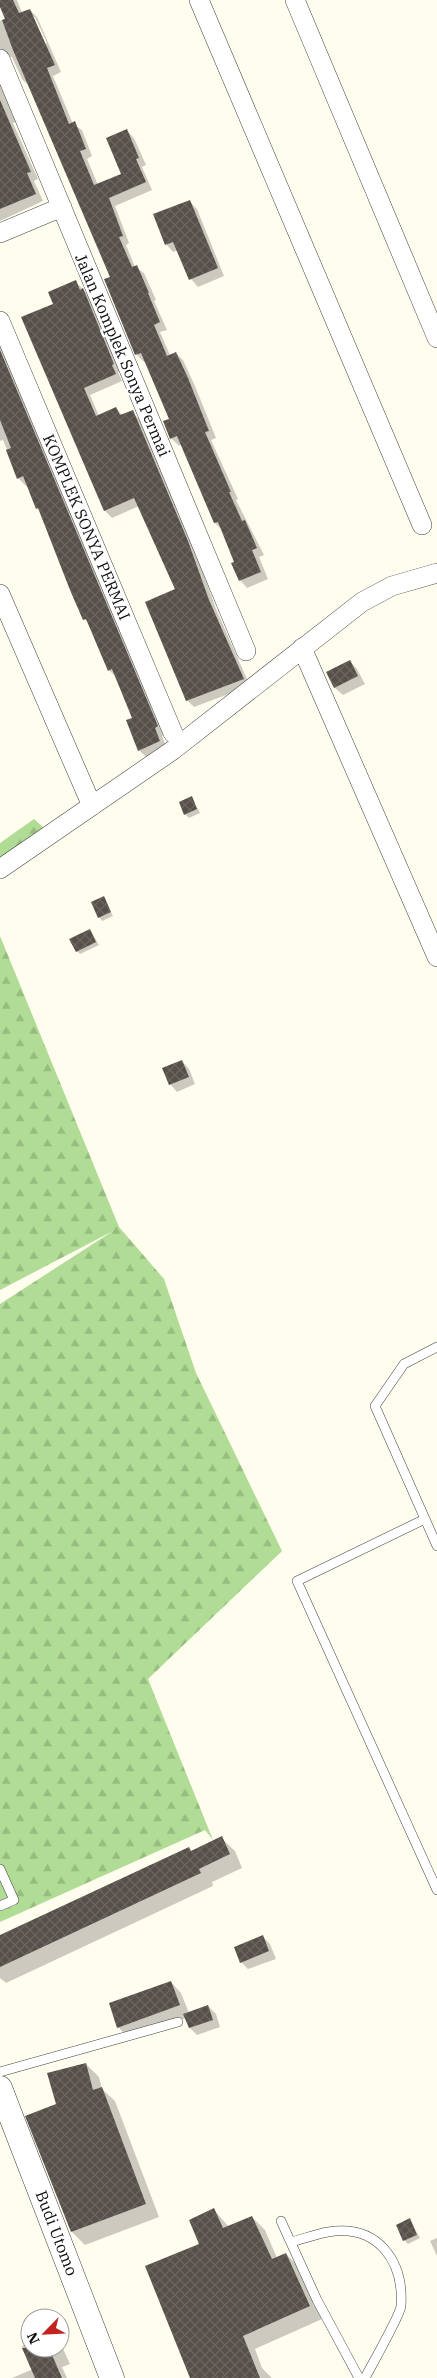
<svg xmlns="http://www.w3.org/2000/svg" width="437" height="2378" viewBox="0 0 437 2378" font-family="'IBM Plex Serif',serif">
<style>
.forest{fill:url(#forest-firs)}
.shadow{fill:#0003;fill-rule:evenodd}
.building{fill:url(#building-cross-hatch)}
.lines{fill:none;stroke-linecap:round;stroke-linejoin:round}
.service-casing{stroke:#414141;stroke-width:10}
.minor-casing{stroke:#414141;stroke-width:20}
.tertiary-casing{stroke:#414141;stroke-width:25}
.service{stroke:#fff;stroke-width:9}
.minor{stroke:#fff;stroke-width:19}
.tertiary{stroke:#fff;stroke-width:24}
.labels{text-anchor:middle;stroke-width:5;stroke-linejoin:round;paint-order:stroke}
.street-label{font-size:16px;fill:#0e0e0e;stroke:#fff}
</style>
<defs>
<pattern id="forest-firs" width="22" height="20" patternUnits="userSpaceOnUse" patternTransform="scale(1.25)"><rect width="22" height="20" fill="#b0dc95"/><path d="M5 1l3.5 6h-7zM16 11l3.5 6h-7z" fill="#96bc7f"/></pattern>
<pattern id="building-cross-hatch" width="8" height="8" patternUnits="userSpaceOnUse" patternTransform="scale(1.25)"><rect width="8" height="8" fill="#57504a"/><path d="M0 0l8 8M0 8l8-8" fill="none" stroke="#6a6560"/></pattern>
</defs>
<rect width="100%" height="100%" fill="#fffdee"/>
<path class="forest" d="M 34,819 L 45,829 L 0,860 L 0,843 Z
M 0,936 L 119,1227 L 164,1279 L 196,1373 L 282,1551 L 148,1679 L 213,1840 L 205,1830 L 0,1922 L 0,1304 L 113,1231 L 0,1290 Z"/>
<path class="shadow" d="M 0,0 L 17,0 L 22,13 L 30,10 L 37,17 L 61,72 L 53,76 L 73,124 L 82,130 L 92,156 L 87,159 L 98,185 L 122,175 L 127,131 L 134,138 L 146,165 L 142,167 L 152,190 L 115,206 L 129,243 L 126,245 L 135,267 L 144,273 L 156,300 L 154,301 L 167,330 L 160,332 L 170,355 L 175,353 L 183,360 L 195,386 L 216,438 L 211,440 L 238,499 L 236,500 L 264,555 L 259,557 L 268,579 L 247,588 L 240,580 L 236,563 L 222,530 L 215,523 L 182,444 L 179,446 L 171,438 L 171,419 L 146,361 L 144,362 L 136,354 L 111,277 L 29,86 L 22,79 L 12,57 L 3,56 L 0,58 L 0,21 L 6,18 ZM 32,17 L 35,17 L 47,43 L 44,44 Z
M 0,80 L 17,121 L 13,123 L 38,179 L 34,181 L 43,201 L 0,221 Z
M 190,202 L 197,209 L 224,276 L 198,287 L 191,279 L 178,250 L 173,252 L 166,244 Z
M 76,282 L 90,297 L 121,371 L 118,372 L 122,381 L 90,395 L 99,416 L 116,408 L 123,416 L 132,412 L 139,419 L 195,550 L 216,609 L 250,686 L 194,707 L 187,700 L 176,590 L 139,506 L 112,518 L 105,511 L 23,318 L 55,305 Z
M 0,341 L 165,734 L 162,736 L 167,749 L 147,758 L 139,750 L 133,719 L 117,678 L 109,670 L 90,624 L 85,619 L 41,512 L 37,508 L 28,485 L 26,486 L 18,478 L 3,440 L 0,441 Z
M 350,661 L 357,669 L 365,684 L 343,695 L 335,688 L 328,672 Z
M 192,798 L 200,813 L 189,818 L 185,814 Z
M 103,898 L 113,916 L 102,921 L 99,917 Z
M 90,930 L 99,945 L 80,954 L 77,951 Z
M 182,1061 L 189,1069 L 195,1084 L 177,1092 L 170,1084 Z
M 221,1838 L 235,1851 L 242,1868 L 212,1882 L 213,1886 L 6,1983 L 0,1978 L 0,1937 L 189,1849 L 192,1852 Z
M 263,1937 L 270,1944 L 276,1959 L 248,1969 L 241,1962 Z
M 171,1982 L 181,1993 L 189,2013 L 208,2006 L 216,2014 L 220,2027 L 197,2035 L 190,2028 L 186,2018 L 129,2038 L 118,2027 Z
M 86,2064 L 99,2077 L 102,2089 L 115,2101 L 159,2217 L 85,2245 L 72,2232 L 58,2105 Z
M 214,2210 L 229,2227 L 252,2217 L 265,2230 L 277,2258 L 286,2254 L 299,2267 L 322,2319 L 255,2349 L 262,2368 L 272,2378 L 191,2378 L 201,2244 Z
M 410,2220 L 420,2238 L 408,2244 L 404,2240 Z
M 437,2238 L 437,2256 L 430,2241 Z
M 30,2342 L 30,2348 L 60,2348 L 60,2342 L 70,2364 L 62,2367 L 67,2378 L 12,2378 L 33,2369 L 22,2346 Z"/>
<path class="building" d="M 0,0 L 13,0 L 19,13 L 30,9 L 55,65 L 47,68 L 69,124 L 75,121 L 86,149 L 80,151 L 94,185 L 121,174 L 106,138 L 127,129 L 139,158 L 136,159 L 146,182 L 109,198 L 123,236 L 119,237 L 132,267 L 137,265 L 149,293 L 148,293 L 160,322 L 154,325 L 167,356 L 176,352 L 188,378 L 209,431 L 205,432 L 231,492 L 229,492 L 242,521 L 245,520 L 257,548 L 252,550 L 261,572 L 239,581 L 231,563 L 234,562 L 218,522 L 214,523 L 177,436 L 170,439 L 163,421 L 169,419 L 141,353 L 135,355 L 104,279 L 110,277 L 13,50 L 2,20 L 5,19 L 0,7 Z
M 0,100 L 31,172 L 27,173 L 36,194 L 0,209 Z
M 190,200 L 218,268 L 189,280 L 173,242 L 165,245 L 153,214 Z
M 76,280 L 80,290 L 83,288 L 114,364 L 112,365 L 116,374 L 84,388 L 96,416 L 116,407 L 120,415 L 133,410 L 188,541 L 209,600 L 244,679 L 186,701 L 145,602 L 175,589 L 174,587 L 134,498 L 104,511 L 21,317 L 53,304 L 48,292 Z
M 0,350 L 158,726 L 155,728 L 160,741 L 138,751 L 126,720 L 132,718 L 112,669 L 108,671 L 86,619 L 83,620 L 70,590 L 38,508 L 36,509 L 23,476 L 17,479 L 6,450 L 11,448 L 0,420 Z
M 350,660 L 358,676 L 334,688 L 326,672 Z
M 192,796 L 197,809 L 184,815 L 179,802 Z
M 104,896 L 111,912 L 98,918 L 91,902 Z
M 90,929 L 96,942 L 76,952 L 69,939 Z
M 182,1060 L 189,1077 L 169,1085 L 162,1068 Z
M 222,1836 L 230,1854 L 199,1869 L 201,1873 L 0,1967 L 0,1935 L 189,1847 L 191,1851 Z
M 263,1935 L 269,1951 L 240,1963 L 234,1947 Z
M 171,1981 L 180,2005 L 117,2028 L 109,2003 Z
M 208,2005 L 213,2020 L 189,2028 L 183,2014 Z
M 86,2063 L 93,2090 L 102,2087 L 146,2204 L 71,2232 L 25,2116 L 56,2104 L 47,2073 Z
M 214,2208 L 223,2228 L 252,2216 L 272,2259 L 286,2253 L 310,2306 L 243,2336 L 260,2378 L 190,2378 L 145,2266 L 199,2244 L 189,2220 Z
M 410,2218 L 417,2235 L 403,2241 L 396,2225 Z
M 22,2348 L 49,2348 L 62,2378 L 35,2378 Z"/>
<g class="lines">
<defs>
<path id="service" d="M 437,1347 L 404,1364 L 375,1406 L 437,1546
M 425,1519 L 297,1581 L 437,1890
M 0,1869 L 14,1900 L 0,1906
M 0,2072 L 178,2022
M 281,2221 L 317,2300 L 359,2378
M 291,2242 C 303,2239 316,2234 328,2232 C 377,2224 404,2260 401,2306 C 400,2316 371,2366 365,2378"/>
<path id="minor" d="M 199,0 L 422,525
M 295,0 L 437,338
M 0,59 L 246,651
M 0,233 L 62,207
M 0,321 L 173,733
M 0,594 L 92,806
M 302,648 L 437,957
M 0,869 L 173,750 L 362,602 L 392,586 L 437,573"/>
<path id="tertiary" d="M 0,2088 L 112,2378"/>
</defs>
<use href="#service" class="service-casing"/>
<use href="#minor" class="minor-casing"/>
<use href="#tertiary" class="tertiary-casing"/>
<use href="#service" class="service"/>
<use href="#minor" class="minor"/>
<use href="#tertiary" class="tertiary"/>
</g>
<g class="labels">
<g class="street-label">
<text transform="translate(123 355) rotate(67)" y="6">Jalan Komplek Sonya Permai</text>
<text transform="translate(87 527) rotate(67)" y="6">KOMPLEK SONYA PERMAI</text>
<text transform="translate(57 2233) rotate(69)" y="6">Budi Utomo</text>
</g>
</g>
<g transform="translate(45 2333) rotate(246)"><circle r="24" fill="#ffffff" stroke="#9f9f9f"/>
<path d="M0-4L9 19L0 12L-9 19Z" fill="#c32420"/>
<text y="-8" font-size="14" font-weight="bold" text-anchor="middle" fill="#0e0e0e">N</text>
</g>
</svg>
